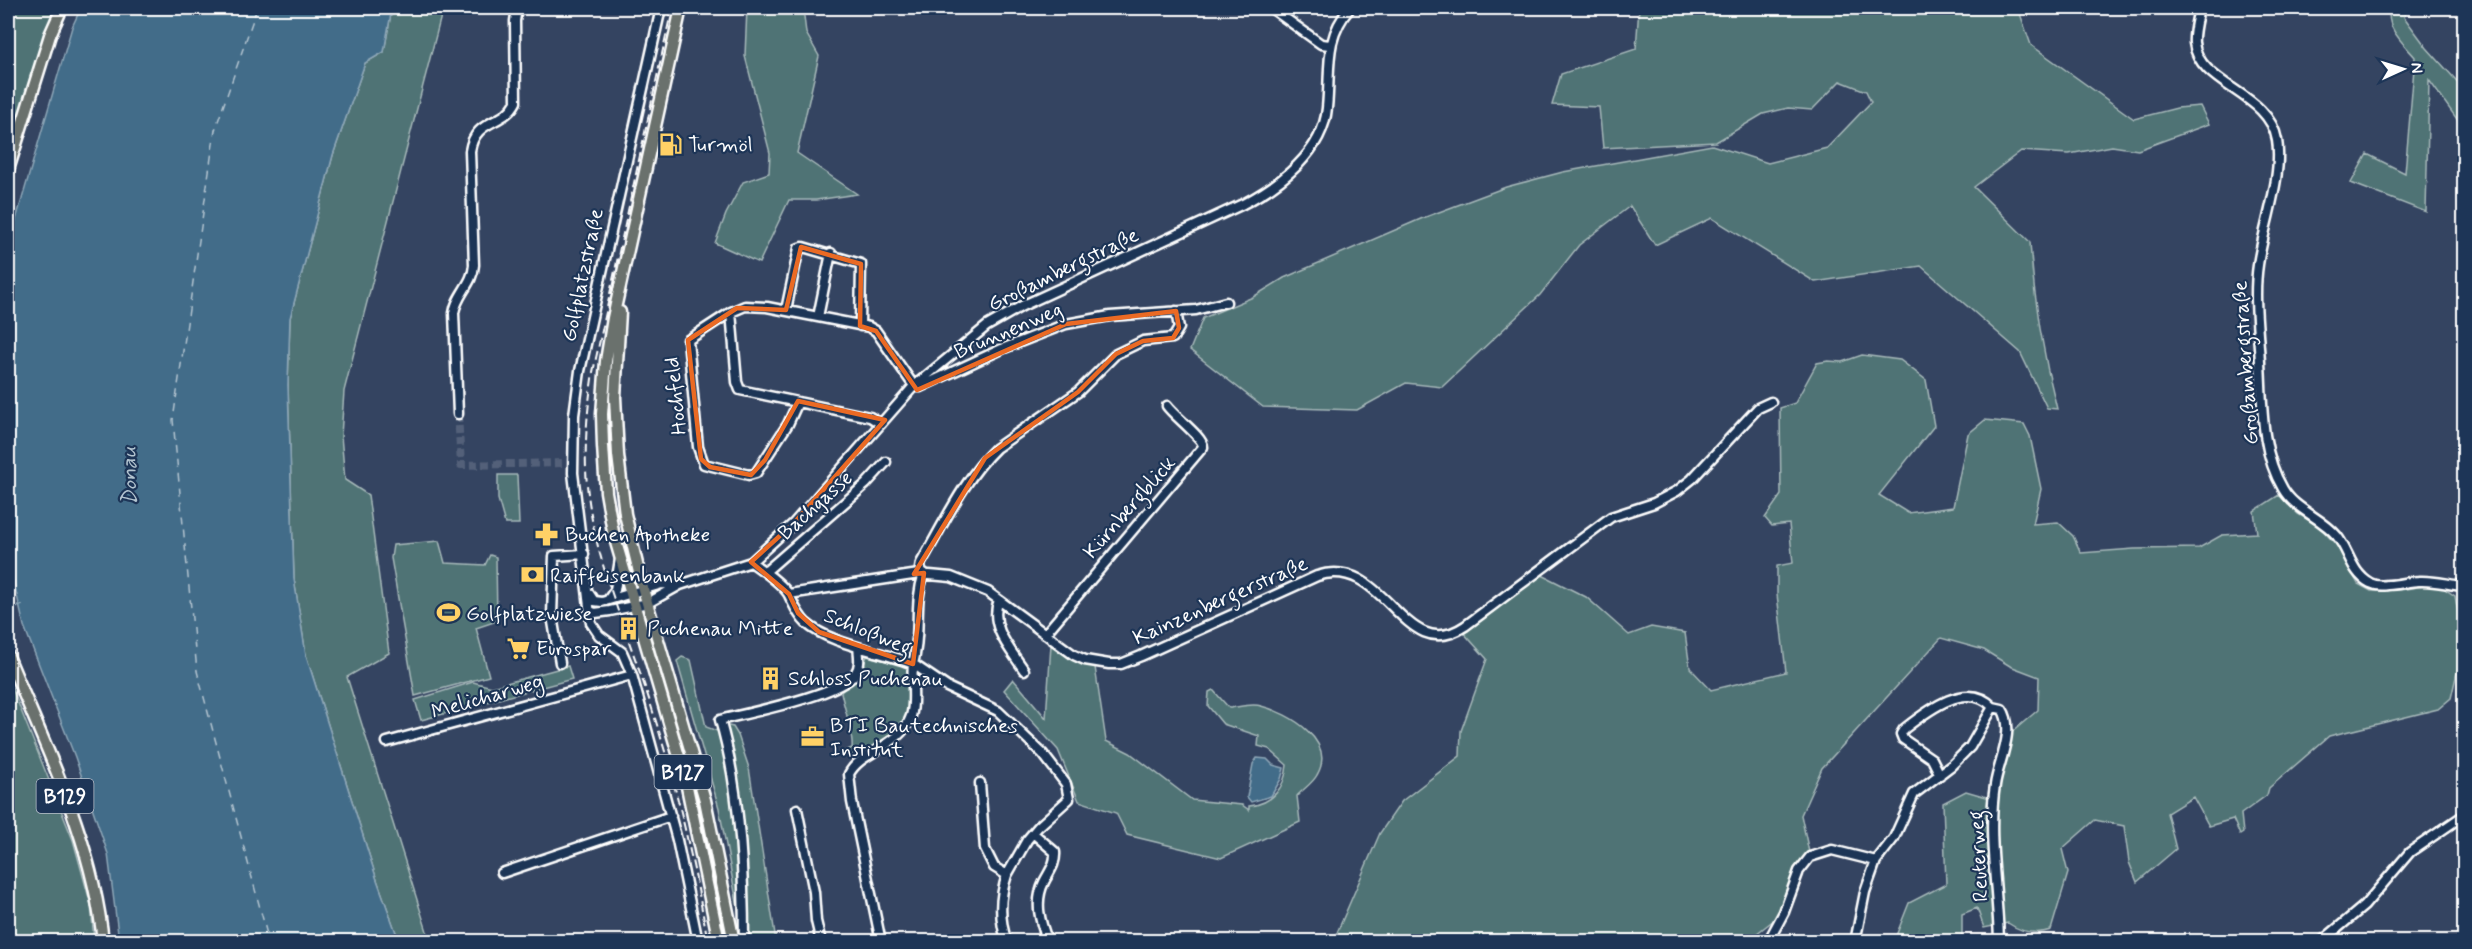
<svg xmlns="http://www.w3.org/2000/svg" width="2472" height="949" viewBox="0 0 2472 949" font-family="Mynerve,sans-serif">
<style>
.green{fill:#4f7374;stroke:#a7b9ba;stroke-width:1.5}
.water{fill:#426c89;stroke:#8ea7b8;stroke-width:1.5}
.lines{fill:none;stroke-linecap:round;stroke-linejoin:round}
.stream{stroke:#8ea7b8;stroke-width:2}
.ferry{stroke:#b3c4d0;stroke-width:1.5;stroke-dasharray:8 6;stroke-linecap:butt}
.minor-tunnel{stroke:#526079;stroke-width:8;stroke-dasharray:8 4;stroke-linecap:butt}
.minor-casing{stroke:#fff;stroke-width:13}
.major-casing{stroke:#fff;stroke-width:15}
.minor{stroke:#1d3557;stroke-width:8}
.major{stroke:#6a716d;stroke-width:10}
.rail{stroke:#fff;stroke-width:2;stroke-dasharray:9 4.5;stroke-linecap:butt}
.marked{fill:none;stroke:#ea6a24;stroke-width:4.5;stroke-linejoin:round}
.labels{text-anchor:middle;stroke-width:4.5;stroke-linejoin:round;paint-order:stroke}
.shield{fill:#1d3557;stroke:#bbc2cd;stroke-width:1.5}
.shield-label{font-size:20px;font-weight:bold;fill:#fff}
.poi-label{font-size:21px;fill:#fff;stroke:#1d3557;text-anchor:start}
.street-label{font-size:21px;fill:#fff;stroke:#1d3557}
.water-label{font-size:22px;font-style:italic;fill:#b3c4d0;stroke:#1d3557}
</style>
<rect width="100%" height="100%" fill="#344461"/>
<filter id="ink" filterUnits="userSpaceOnUse"><feTurbulence type="fractalNoise" baseFrequency=".0167" numOctaves="2"/><feDisplacementMap in="SourceGraphic" scale="12" xChannelSelector="R" yChannelSelector="G"/><feConvolveMatrix kernelMatrix="1 2 1 2 8 2 1 2 1" color-interpolation-filters="sRGB"/></filter>
<g filter="url(#ink)">
<path class="green" d="M 8,8 L 56,8 L 44,34 L 8,150 Z
M 392,8 L 443,8 L 344,391 L 341,436 L 345,480 L 368,495 L 389,653 L 347,677 L 430,941 L 399,941 L 376,877 L 306,655 L 294,579 L 288,385 L 290,318 L 333,155 L 365,63 L 384,52 Z
M 747,8 L 803,8 L 806,33 L 819,56 L 797,153 L 857,194 L 816,200 L 789,200 L 759,263 L 715,243 L 726,214 L 743,182 L 769,173 L 770,153 L 745,56 Z
M 1639,8 L 2018,8 L 2031,45 L 2134,119 L 2177,108 L 2200,106 L 2209,124 L 2138,150 L 2112,146 L 2069,154 L 2021,151 L 1974,187 L 2030,242 C 2034,302 2042,351 2057,409 L 2047,408 L 2020,352 L 1921,266 L 1815,282 L 1712,218 L 1655,245 L 1630,206 L 1579,245 L 1540,295 L 1442,387 L 1406,383 L 1357,410 L 1263,407 L 1190,350 L 1203,318 L 1253,297 L 1284,278 L 1423,218 L 1506,187 L 1563,172 L 1712,145 L 1768,163 L 1827,148 L 1871,102 L 1866,91 L 1840,81 L 1812,110 L 1788,108 L 1763,114 L 1716,142 L 1603,148 L 1599,107 L 1552,105 L 1561,74 L 1636,49 Z
M 2390,8 L 2407,8 L 2404,17 L 2427,48 L 2464,89 L 2464,129 L 2429,80 L 2426,212 L 2351,183 L 2367,154 L 2405,173 L 2415,57 C 2403,43 2385,28 2390,8 Z
M 1862,355 L 1900,360 L 1926,380 L 1934,426 L 1879,495 L 1908,513 L 1953,507 L 1968,434 L 1985,420 L 2024,424 L 2030,436 L 2041,489 L 2033,524 L 2058,522 L 2073,536 L 2081,553 L 2134,549 L 2199,548 L 2222,535 L 2257,533 L 2254,511 L 2279,495 L 2298,514 L 2320,527 L 2337,546 L 2358,584 L 2371,591 L 2399,590 L 2437,584 L 2455,596 L 2464,643 L 2451,698 L 2438,709 L 2329,736 L 2269,788 L 2267,795 L 2241,814 L 2243,833 L 2240,835 L 2233,819 L 2209,826 L 2193,797 L 2167,813 L 2176,849 L 2137,882 L 2129,862 L 2124,826 L 2095,820 L 2062,849 L 2068,873 L 2051,930 C 2036,935 2021,932 2008,923 L 1984,928 L 1977,908 L 1962,914 L 1962,934 L 1959,941 L 1894,941 L 1909,903 L 1946,884 L 1943,803 L 1966,791 L 1990,798 L 2011,733 L 2038,710 L 2039,677 L 2010,666 L 1984,650 L 1941,638 L 1822,768 L 1801,815 L 1810,857 L 1784,912 L 1747,941 L 1333,942 L 1380,833 L 1402,801 L 1460,756 L 1461,731 L 1487,659 L 1462,631 L 1538,573 L 1586,597 L 1629,635 L 1651,627 L 1685,633 L 1690,668 L 1711,690 L 1786,672 L 1777,594 L 1777,566 L 1793,563 L 1789,524 L 1772,526 L 1765,518 L 1781,495 L 1780,408 L 1795,403 L 1817,363 L 1828,361 L 1842,362 Z
M 498,475 L 517,475 L 519,524 L 505,524 L 498,499 Z
M 439,541 L 445,563 L 485,565 L 490,555 L 496,557 L 497,621 L 476,628 L 489,676 L 415,696 L 391,558 L 393,545 Z
M 1051,645 L 1077,662 L 1095,667 L 1106,741 L 1130,753 L 1192,800 L 1242,805 L 1249,810 L 1249,806 C 1272,804 1285,788 1287,765 L 1269,749 L 1258,746 L 1259,736 L 1223,724 L 1208,706 L 1209,692 L 1213,690 L 1229,708 C 1239,707 1252,703 1261,706 C 1289,713 1337,741 1317,775 C 1313,783 1303,789 1297,796 L 1300,822 L 1221,858 L 1127,835 L 1116,813 L 1079,801 L 1058,750 L 1004,690 L 1013,679 L 1046,718 Z
M 867,656 L 909,667 C 909,681 911,699 907,713 C 900,737 864,758 840,756 L 840,753 L 852,748 C 854,735 844,708 841,692 L 860,676 Z
M 682,657 L 691,660 L 706,727 L 717,731 L 724,725 L 733,727 L 738,735 L 749,768 L 776,941 L 748,941 L 746,926 L 740,919 L 719,808 L 677,661 Z
M 568,666 L 572,679 L 421,720 L 415,700 L 473,682 L 492,687 Z
M 8,678 L 73,840 L 91,905 L 94,941 L 8,941 Z"/>
<path class="water" d="M 81,8 L 392,8 L 384,52 L 365,63 L 333,155 L 290,318 L 288,385 L 294,579 L 306,655 L 376,877 L 399,941 L 119,941 L 108,854 L 75,757 L 24,626 L 8,557 L 8,247 L 72,27 Z
M 1257,758 L 1267,759 L 1273,765 L 1284,768 L 1281,779 L 1271,796 L 1251,802 L 1247,797 L 1253,764 Z"/>
<g class="lines">
<path class="stream" d="M 8,610 L 22,605"/>
<path class="ferry" d="M 257,8 L 215,130 L 173,420 L 197,671 L 269,942"/>
<path class="minor-tunnel" d="M 458,414 L 461,465 L 563,463"/>
<defs>
<path id="minor" d="M 661,8 L 580,371 L 574,415 L 573,473 L 591,623 L 599,635 L 622,652 L 632,675 L 677,840 L 698,942
M 1271,8 L 1321,44 L 1330,45
M 2199,8 C 2197,19 2193,32 2194,43 C 2199,86 2269,92 2277,140 C 2283,176 2263,228 2258,265 C 2254,292 2257,320 2259,347 C 2263,393 2258,447 2283,489 C 2295,510 2321,517 2337,536 C 2349,551 2352,574 2370,583 C 2376,586 2382,586 2388,585 C 2399,585 2409,581 2419,581 C 2435,580 2449,585 2464,586
M 786,310 L 799,248 L 803,247 L 861,264 L 860,326
M 731,312 L 737,382 L 740,390 L 870,417 L 881,424
M 818,317 L 831,253
M 798,402 L 788,424 L 756,473 L 749,475 L 704,464 L 698,447 L 688,340 L 731,312 L 745,306 L 767,307 L 869,327 L 876,331 L 914,386 L 920,387 L 1002,349 L 1066,324 L 1110,316 L 1196,310 L 1226,302
M 458,414 L 454,313 C 456,295 473,284 474,265 L 470,151 C 475,118 504,126 516,102 L 515,21 L 517,8
M 751,562 C 761,569 783,584 789,595 C 794,605 797,614 806,623 C 831,645 882,651 913,664 C 911,680 916,701 911,716 C 900,748 861,750 849,774 L 852,802 L 881,942
M 765,572 L 866,484 L 886,462
M 924,573 C 913,605 922,632 913,664 L 947,687 L 998,711 L 1043,754 L 1066,784 L 1069,799 L 1038,827 L 1027,840 L 1007,875 L 994,867 L 985,849 L 980,783
M 919,574 L 921,563 C 943,525 964,479 996,448 L 1078,392 L 1116,354 L 1143,341 L 1173,338 L 1179,328 L 1176,311
M 588,592 L 594,601 L 602,602 L 662,584 L 680,585
M 789,594 L 919,574 L 951,577 L 988,592 L 1074,655 L 1085,660 L 1109,664 L 1121,664 L 1141,656 L 1317,576 C 1386,553 1403,668 1465,626 L 1611,517 L 1654,503 L 1677,491 L 1692,479 L 1758,408 L 1771,402
M 608,600 L 615,590 L 620,559
M 999,600 C 988,626 1011,650 1024,670
M 590,611 L 595,613 L 610,611 L 648,603 L 680,585 L 751,562 L 794,523 L 914,386 L 987,326 L 1022,306 L 1243,204 C 1280,185 1323,152 1327,108 C 1331,70 1323,39 1350,8
M 1045,634 L 1203,447 C 1204,438 1174,416 1167,406
M 560,663 L 552,616 L 554,556 L 584,554
M 1993,707 L 2002,709 C 2016,730 1998,763 1995,785 C 1987,837 1998,889 1999,942
M 387,742 L 632,675
M 1940,775 L 1932,759 L 1903,739 L 1901,734 L 1904,729 C 1927,711 1967,679 1993,707
M 797,809 L 814,892 L 816,921 L 821,942
M 1033,833 L 1055,852 C 1056,864 1049,872 1044,882 C 1034,902 1040,922 1048,942
M 502,873 L 671,816
M 744,942 C 744,870 740,788 720,720 C 748,713 839,695 855,674 C 861,666 859,656 858,647
M 1007,942 C 999,920 1000,896 1007,875
M 1768,942 L 1784,912 L 1799,871 L 1810,857 L 1832,850 L 1876,861 L 1894,838 L 1914,794 L 1952,765 L 1970,747 L 1993,707
M 1855,942 L 1865,892 L 1876,861
M 2321,942 L 2364,906 L 2410,852 L 2464,815"/>
<path id="major" d="M 681,8 L 613,318 L 606,361 L 602,414 L 603,446 L 606,492 L 613,532 L 685,777 L 719,942
M 8,170 L 50,35 L 62,8
M 620,312 L 615,397 L 618,455 L 625,514 L 643,589 L 705,800 L 734,942
M 8,656 C 46,749 93,840 103,942"/>
</defs>
<use href="#minor" class="minor-casing"/>
<use href="#major" class="major-casing"/>
<use href="#minor" class="minor"/>
<use href="#major" class="major"/>
<path class="rail" d="M 672,8 L 593,372 C 587,412 583,454 588,494 C 597,570 631,639 653,712 C 677,787 694,864 708,942"/>
</g>
</g>
<path class="marked" d="M 801,247 L 861,264 L 860,326 L 876,331 L 917,390 L 1066,324 L 1176,311 L 1179,328 L 1173,338 L 1143,341 L 1116,354 L 1078,392 L 985,458 L 914,574 L 924,573 L 913,664 L 819,632 L 798,613 L 789,594 L 751,562 L 794,523 L 885,420 L 798,401 L 765,460 L 751,475 L 710,467 L 701,459 L 688,340 L 737,308 L 786,310 Z"/>
<defs>
<symbol id="fuel-bare" viewBox="-9 -9 18 18"><path d="M-5.5-6h7V0h2V4h1.3V-2.5L3-4.5l.8-.8L6-3V5H2.5V1h-1V6h-7ZM-4.2-4.7v3.2H.2V-4.7Z" fill="#ffd166" stroke="#1d3557" stroke-width="2.5" paint-order="stroke"/></symbol>
<symbol id="pharmacy-bare" viewBox="-9 -9 18 18"><path d="M-2-6h4v4h4v4h-4v4h-4v-4h-4v-4h4Z" fill="#ffd166" stroke="#1d3557" stroke-width="2.5" paint-order="stroke"/></symbol>
<symbol id="bank-bare" viewBox="-9 -9 18 18"><path d="M-6-4H6V4H-6ZM0-2.3a2.3 2.3 0 1 0 0 4.6a2.3 2.3 0 1 0 0-4.6Z" fill="#ffd166" stroke="#1d3557" stroke-width="2.5" paint-order="stroke"/></symbol>
<symbol id="stadium-bare" viewBox="-9 -9 18 18"><path d="M0-5a6.5 5 0 1 0 0 10a6.5 5 0 1 0 0-10ZM-3.5-1.8h7v3.6h-7Z" fill="#ffd166" stroke="#1d3557" stroke-width="2.5" paint-order="stroke"/></symbol>
<symbol id="building-bare" viewBox="-9 -9 18 18"><path d="M-4-6H4V6H1V3H-1V6H-4ZM-2.5-4.3h1.7v1.8h-1.7ZM.8-4.3h1.7v1.8H.8ZM-2.5-1h1.7V.8h-1.7ZM.8-1h1.7V.8H.8Z" fill="#ffd166" stroke="#1d3557" stroke-width="2.5" paint-order="stroke"/></symbol>
<symbol id="supermarket-bare" viewBox="-9 -9 18 18"><path d="M-6-5.5h2.5l.6 2H6L4.5 2H-2.5L-4.4-4H-6ZM-1.5 3.2a1.3 1.3 0 1 0 .1 0ZM3 3.2a1.3 1.3 0 1 0 .1 0Z" fill="#ffd166" stroke="#1d3557" stroke-width="2.5" paint-order="stroke"/></symbol>
<symbol id="office-bare" viewBox="-9 -9 18 18"><path d="M-6-3h4V-5.5h4V-3h4V5H-6ZM-1-4.5V-3h2v-1.5ZM-6 0V1H6V0Z" fill="#ffd166" stroke="#1d3557" stroke-width="2.5" paint-order="stroke"/></symbol>
</defs>
<g fill-rule="evenodd">
<use href="#fuel-bare" x="654" y="128" width="33" height="33"/>
<use href="#pharmacy-bare" x="530" y="518" width="33" height="33"/>
<use href="#bank-bare" x="516" y="558" width="33" height="33"/>
<use href="#stadium-bare" x="432" y="596" width="33" height="33"/>
<use href="#building-bare" x="612" y="612" width="33" height="33"/>
<use href="#supermarket-bare" x="502" y="632" width="33" height="33"/>
<use href="#building-bare" x="754" y="662" width="33" height="33"/>
<use href="#office-bare" x="796" y="720" width="33" height="33"/>
</g>
<g class="labels">
<g class="shield">
<rect x="654.5" y="755" width="57" height="34" rx="4.5"/>
<rect x="36.5" y="779" width="57" height="34" rx="4.5"/>
</g>
<g class="shield-label">
<text x="683" y="779">B127</text>
<text x="65" y="803">B129</text>
</g>
<g class="poi-label">
<text x="688" y="151">Turmöl</text>
<text x="565" y="541">Buchen Apotheke</text>
<text x="550" y="582">Raiffeisenbank</text>
<text x="466" y="620">Golfplatzwiese</text>
<text x="647" y="635">Puchenau Mitte</text>
<text x="536" y="655">Eurospar</text>
<text x="788" y="685">Schloss Puchenau</text>
<text x="830" y="732">BTI Bautechnisches<tspan x="830" dy="24">Institut</tspan></text>
</g>
<g class="street-label">
<text transform="translate(1063 269) rotate(-26)" y="7">Großambergstraße</text>
<text transform="translate(582 275) rotate(-78)" y="7">Golfplatzstraße</text>
<text transform="translate(1008 330) rotate(-23)" y="7">Brunnenweg</text>
<text transform="translate(2245 363) rotate(-94)" y="7">Großambergstraße</text>
<text transform="translate(675 396) rotate(-96)" y="7">Hochfeld</text>
<text transform="translate(815 505) rotate(-42)" y="7">Bachgasse</text>
<text transform="translate(1129 507) rotate(-49)" y="7">Kürnbergblick</text>
<text transform="translate(1220 600) rotate(-24)" y="7">Kainzenbergerstraße</text>
<text transform="translate(868 631) rotate(22)" y="7">Schloßweg</text>
<text transform="translate(487 696) rotate(-16)" y="7">Melicharweg</text>
<text transform="translate(1978 856) rotate(-93)" y="7">Reuterweg</text>
</g>
<g class="water-label">
<text transform="translate(128 476) rotate(-91)" y="8">Donau</text>
</g>
</g>
<rect width="2472" height="949" fill="none" stroke="#1d3557" stroke-width="30"/>
<rect x="15" y="15" width="2442" height="919" fill="none" stroke="#fff" stroke-width="2" filter="url(#ink)"/>
<g transform="translate(2403 69) rotate(86)" stroke="#1d3557" stroke-width="4.5" paint-order="stroke">
<path d="M0-4.5L10 22L0 15L-10 22Z" fill="#ffffff"/>
<text y="-9" font-size="16" font-weight="bold" text-anchor="middle" fill="#ffffff">N</text>
</g>
</svg>
